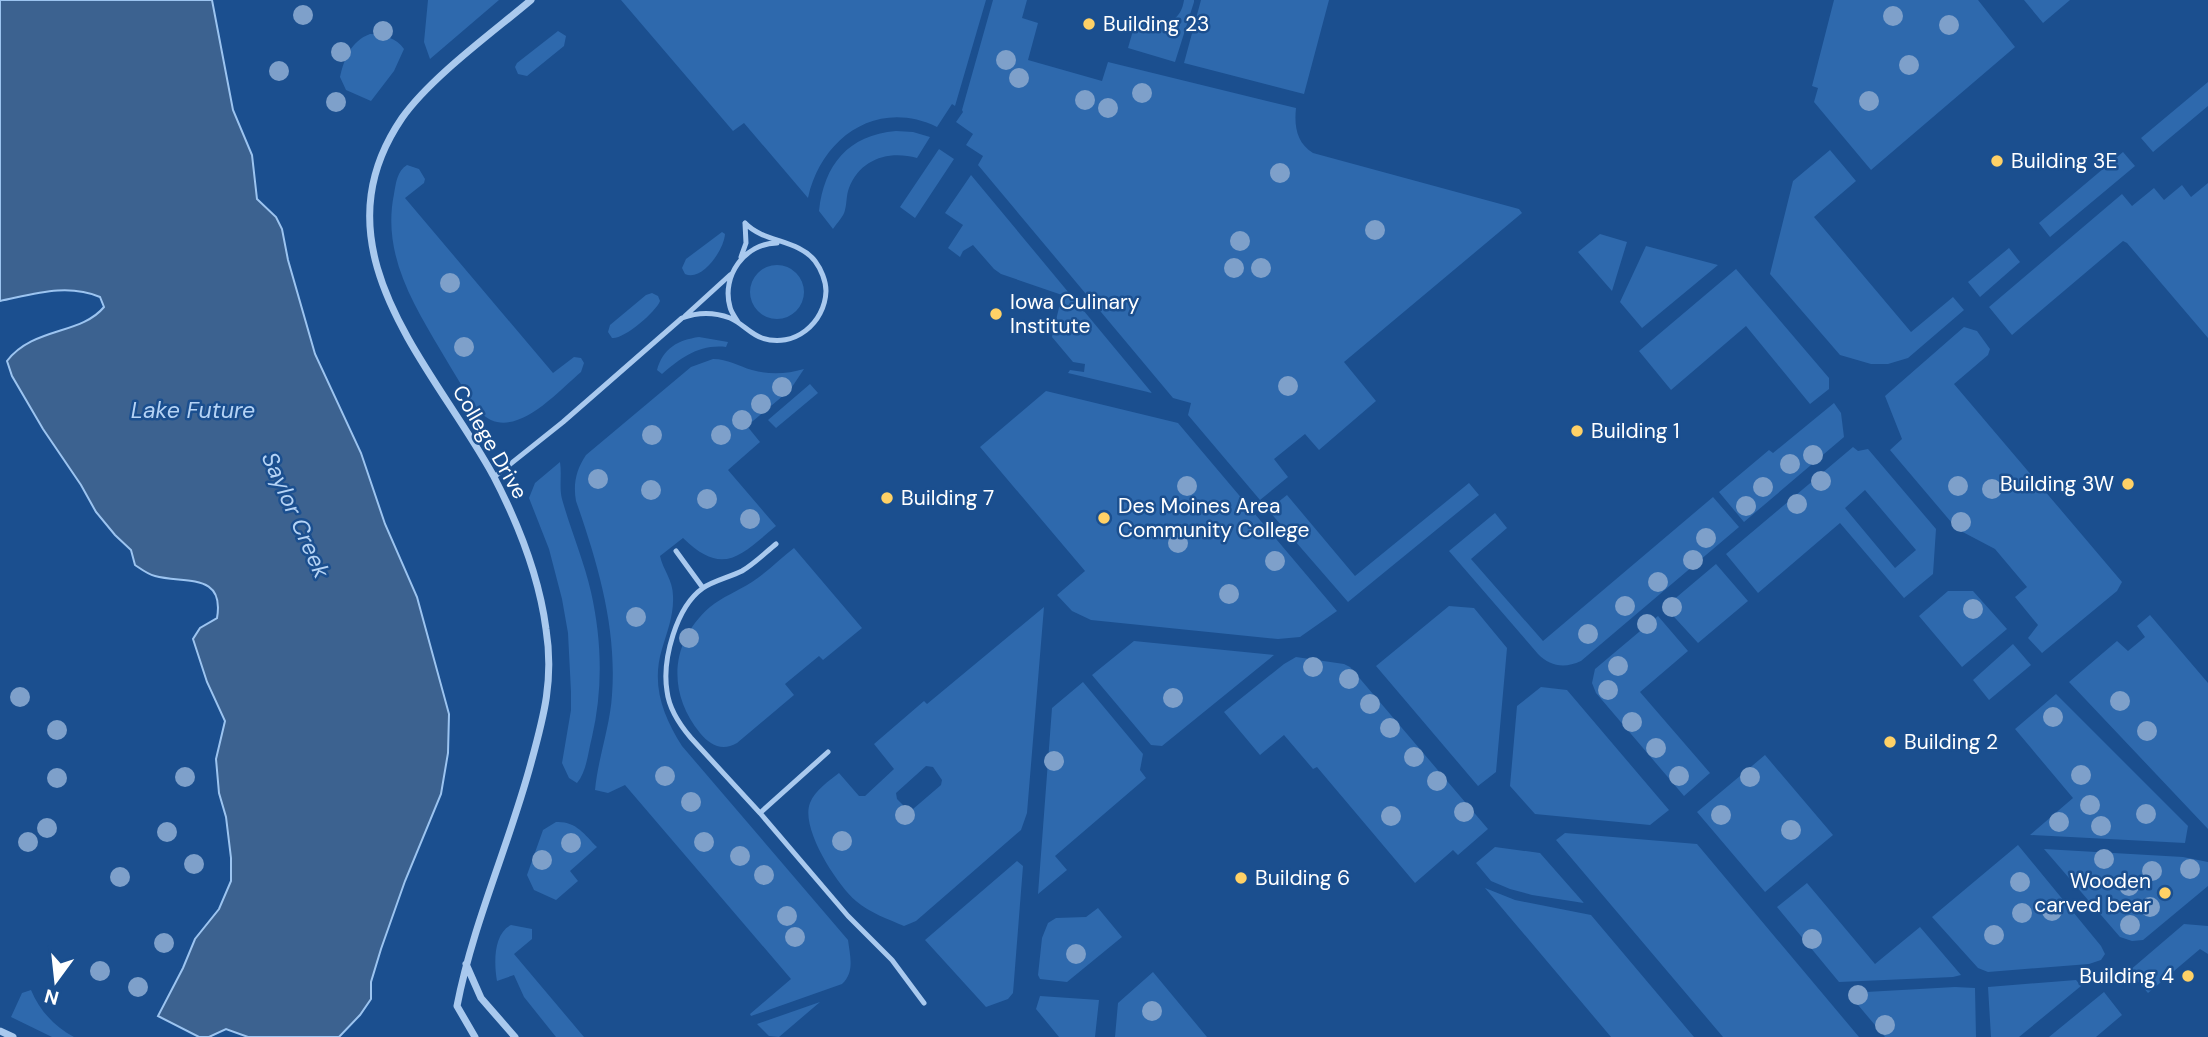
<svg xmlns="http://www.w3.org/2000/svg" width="2208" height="1037" viewBox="0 0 2208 1037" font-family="'DM Sans',sans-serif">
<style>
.green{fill:#2e69ad;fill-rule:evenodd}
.water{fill:#3c6290;stroke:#9cc4f0;stroke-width:2}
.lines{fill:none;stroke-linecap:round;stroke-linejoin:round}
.lane{stroke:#a9c9ee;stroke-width:5}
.street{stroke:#a9c9ee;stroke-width:7}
.tree{fill:#7ea0ca}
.poi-dot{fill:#ffd166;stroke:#1b4f8f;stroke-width:2.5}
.labels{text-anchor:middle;stroke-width:5;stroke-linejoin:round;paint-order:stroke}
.poi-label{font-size:21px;fill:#fff;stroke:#1b4f8f;text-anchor:start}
.street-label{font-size:21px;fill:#fff;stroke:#1b4f8f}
.water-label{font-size:23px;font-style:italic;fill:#b5d3f5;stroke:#1b4f8f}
</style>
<rect width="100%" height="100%" fill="#1b4f8f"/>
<path class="green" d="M 428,0 L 499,0 L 430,59 L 424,42 Z
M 621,0 L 986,0 L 955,106 L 952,104 L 937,127 C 877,98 821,138 808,198 L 744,123 L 733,131 Z
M 993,0 L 1027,0 L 1022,18 L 1038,23 L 1028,60 L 1102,81 L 1108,62 L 1296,108 C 1294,127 1297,143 1313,153 L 1519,209 L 1522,213 L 1344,362 L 1376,401 L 1319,450 L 1305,434 L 1274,459 L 1288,477 L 1260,500 L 1188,415 L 1191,403 L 1173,398 L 978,165 L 983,156 L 966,145 L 973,134 L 956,122 L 963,112 L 962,110 Z
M 1184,0 L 1194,0 L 1194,2 L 1175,62 L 1128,48 L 1136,20 C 1158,26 1180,27 1184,0 Z
M 1201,0 L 1329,0 L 1304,94 L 1184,63 Z
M 1834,0 L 1978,0 L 2015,47 L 1871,170 L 1814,102 L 1818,88 L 1812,86 Z
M 2024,0 L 2070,0 L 2043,23 Z
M 558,31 L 566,36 L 564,46 L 527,76 L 518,74 L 515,67 L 517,63 Z
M 370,34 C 382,34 397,38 404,49 L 394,71 L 371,101 L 346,90 L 340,77 C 344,59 351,41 370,34 Z
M 2208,82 L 2208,106 L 2153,152 L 2141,138 Z
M 896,131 L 913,132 L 930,137 L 917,158 C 889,150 860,159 849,188 C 846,196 847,203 845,210 C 844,216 837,223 833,229 L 819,211 C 824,165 848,135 896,131 Z
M 939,149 L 954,159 L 915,218 L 900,207 Z
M 1830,150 L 1856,181 L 1814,217 L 1911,332 L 1953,297 L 1964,310 L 1908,358 L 1888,364 L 1871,364 L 1840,355 L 1770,274 L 1793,181 Z
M 2123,152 L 2135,166 L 2050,237 L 2039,223 Z
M 407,165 L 419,169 L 425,179 L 424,183 L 405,198 L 553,373 L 574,357 L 581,358 L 584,363 L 581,372 C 556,393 511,446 479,411 C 465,392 453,371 441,351 C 412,302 382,253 394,194 C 396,183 397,171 407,165 Z
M 971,175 L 1152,393 L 1068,373 L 1070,370 L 1084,372 L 1085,364 L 1073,362 L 1052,337 L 1062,295 L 1001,274 L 994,269 L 973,245 L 963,251 L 960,257 L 948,248 L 963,225 L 945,213 Z
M 2208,183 L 2208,338 L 2127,243 L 2123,241 L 2012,335 L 1989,307 L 2122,194 L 2132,206 L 2154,188 L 2164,200 L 2182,185 L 2191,197 Z
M 722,232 L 725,234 C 724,250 702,282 685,274 L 682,268 L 686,259 Z
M 1600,234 L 1627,242 L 1612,291 L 1578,252 Z
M 1646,246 L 1718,265 L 1642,328 L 1620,302 Z
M 2009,248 L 2020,262 L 1980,297 L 1968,282 Z
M750 292a27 27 0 1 1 54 0a27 27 0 1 1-54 0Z
M 1736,269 L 1829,378 L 1829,389 L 1810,404 L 1746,326 L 1671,390 L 1639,351 Z
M 652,293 L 658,296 L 660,301 C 656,312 623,340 612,338 L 608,332 L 610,325 L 646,295 Z
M 1964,327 L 1977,331 L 1990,349 L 1988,355 L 1954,384 L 2122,582 L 2117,591 L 2042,653 L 2028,638 L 2038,625 L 2015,597 L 2027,587 L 1995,549 L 1957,529 L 1890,450 L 1902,439 L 1885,396 Z
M 699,337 L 728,342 L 726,347 C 699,344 681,358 662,374 L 657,370 C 663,348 678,340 699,337 Z
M 713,359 C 728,359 738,366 752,370 C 770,375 787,374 804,369 L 790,390 L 747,426 L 760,442 L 728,470 L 776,526 C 740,556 723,577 683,538 L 660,556 C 663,570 673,580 673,596 C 674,615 667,632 662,649 C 651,685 663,716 682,746 L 848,940 C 850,956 855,972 842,984 L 751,1016 L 750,1014 L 791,979 L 625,785 L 608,793 L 595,790 C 598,758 610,727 612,695 C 617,628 598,564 576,501 C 573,484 576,470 586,455 L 691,367 Z
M 810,384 L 818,393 L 776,428 L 768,420 Z
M 1046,391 L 1178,423 L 1337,611 L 1300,637 L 1278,639 L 1091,620 L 1072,611 L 1057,595 L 1085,571 L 980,447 Z
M 1834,403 L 1841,413 L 1844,437 L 1744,522 L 1719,492 L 1769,450 L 1773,453 Z
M 1853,447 L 1858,451 L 1868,449 L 1936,529 L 1933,574 L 1904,598 L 1840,523 L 1758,593 L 1726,554 ZM 1865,490 L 1916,550 L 1895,568 L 1845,508 Z
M 560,462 C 562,475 559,487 562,499 C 571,531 584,561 591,592 C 602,641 603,689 592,737 C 588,752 587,771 577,783 L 569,778 L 562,763 L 571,710 L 571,692 L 568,633 L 562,599 L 549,549 L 529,498 L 535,483 Z
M 1469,483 L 1479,495 L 1348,602 L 1268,510 L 1287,495 L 1355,576 Z
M 1713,497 L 1739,527 L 1581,661 C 1564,669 1550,666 1538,654 L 1449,551 L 1495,513 L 1507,528 L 1471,559 L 1543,641 Z
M 794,548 L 862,628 L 823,660 L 819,656 L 785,684 L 794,695 L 737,743 C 722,752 710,745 700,733 C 667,692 670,642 710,607 C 722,597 738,591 752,582 C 767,572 780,559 794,548 Z
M 1716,564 L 1748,601 L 1698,643 L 1665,607 Z
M 1948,591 L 1973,591 L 2007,629 L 1962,667 L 1919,616 Z
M 1449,606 L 1474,608 L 1507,648 L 1496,772 L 1478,786 L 1376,666 Z
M 1044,607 L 1027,813 L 1021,830 L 916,921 L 904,926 C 888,919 870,913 856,901 C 837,885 800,828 810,803 C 815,790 829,781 839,773 L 859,796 L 865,796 L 894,769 L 874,744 L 924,701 L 927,704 ZM 926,766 L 933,767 L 942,780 L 941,785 L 913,809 L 907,809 L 897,799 L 896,793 Z
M 2150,615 L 2208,683 L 2208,829 L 2069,682 L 2117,641 L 2128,651 L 2145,637 L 2137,626 Z
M 1658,616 L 1688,651 L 1640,692 L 1710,773 L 1684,796 L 1596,693 L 1592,683 L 1595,669 Z
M 1134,641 L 1274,655 L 1162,746 L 1151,745 L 1092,675 Z
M 2013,644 L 2031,665 L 1989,700 L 1973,680 Z
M 1296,657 L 1344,664 L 1350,667 L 1488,829 L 1458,855 L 1453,850 L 1415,883 L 1317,767 L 1313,769 L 1284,735 L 1260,755 L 1224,712 L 1284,664 Z
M 1083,682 L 1143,754 L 1140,770 L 1146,778 L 1055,856 L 1067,870 L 1038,894 L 1052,708 Z
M 1541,687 L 1567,690 L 1669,810 L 1650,825 L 1535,814 L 1510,786 L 1517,706 Z
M 2056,694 L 2188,826 L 2185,843 L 2030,835 L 2073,798 L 2015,729 Z
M 1765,755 L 1833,835 L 1765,892 L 1697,812 Z
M 556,822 C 576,821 584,834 597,847 L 570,871 L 578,881 L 556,900 L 534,890 L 527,875 L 543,830 Z
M 1565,833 L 1697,844 L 1859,1037 L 1723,1037 L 1556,840 Z
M 2018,845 L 2101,946 L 2105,954 L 2101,960 L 2089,964 L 1988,972 L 1978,968 L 1932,917 Z
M 1495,847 L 1540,853 L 1584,903 L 1532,895 L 1510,889 L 1491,881 L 1476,863 Z
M 2044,849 L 2183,857 L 2208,862 L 2208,886 L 2143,940 L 2132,941 L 2120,937 Z
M 1017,861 L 1023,866 L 1013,993 L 1008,999 L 986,1007 L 925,940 Z
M 1807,883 L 1875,964 L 1920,927 L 1961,975 L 1953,977 L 1839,982 L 1777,907 Z
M 1485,888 L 1515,900 L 1591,915 L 1694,1037 L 1611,1037 Z
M 1098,908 L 1122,937 L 1067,982 L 1040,979 L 1038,975 L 1042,938 L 1048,923 L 1056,918 L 1086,917 Z
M 2184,924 L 2208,926 L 2208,954 L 2200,949 L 2148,993 L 2129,971 Z
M 511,925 L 532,929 L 532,939 L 514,954 L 584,1037 L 556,1037 L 524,997 L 514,975 L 497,981 C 494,964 493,934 511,925 Z
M 1153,972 L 1207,1037 L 1115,1037 L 1118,1003 Z
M 2076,980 L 2081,986 L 2019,1037 L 1991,1037 L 1988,987 Z
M 1955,987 L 1975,988 L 1976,1037 L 1885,1037 L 1848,993 Z
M 31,990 C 39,1010 55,1027 74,1037 L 52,1037 L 11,1017 L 22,993 Z
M 2104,992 L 2122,1015 L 2096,1037 L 2049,1037 Z
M 1040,996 L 1099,1000 L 1095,1037 L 1059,1037 L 1036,1009 Z
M 820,1002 L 779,1037 L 769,1036 L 757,1024 Z"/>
<path class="water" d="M 0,0 L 212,0 L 233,110 L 252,155 L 257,199 L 276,217 L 282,229 L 288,260 L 315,354 L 361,453 L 385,524 L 417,597 L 449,714 L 448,753 L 441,794 L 405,881 L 381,949 L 371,982 L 371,999 L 360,1015 L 339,1037 L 248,1037 L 226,1029 L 209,1037 L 199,1037 L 158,1016 L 183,968 L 195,939 L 219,909 L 231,881 L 231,858 L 226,817 L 219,793 L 216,759 L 225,721 L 207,682 L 193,639 L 200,628 L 217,618 C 225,572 184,584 155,576 C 147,574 141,569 135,565 L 131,550 L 115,535 L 96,512 L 81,485 L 43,429 L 12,376 L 7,361 C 33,327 81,335 104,307 L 100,297 C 67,283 34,294 0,301 Z"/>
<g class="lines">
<path class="lane" d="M 741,257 L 746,243 L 745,223
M 685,316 L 730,275
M 738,322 C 735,317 731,312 730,307 C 721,276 745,243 777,243
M 494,477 L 563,422 L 682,318 C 698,312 714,312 730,318 C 742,323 750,334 762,338 C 794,349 825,323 826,291 C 826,281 821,269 815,261 C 798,239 764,243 745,223
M 776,544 C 765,553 754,564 742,571 C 730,577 713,581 703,588 C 676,607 662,660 667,691 C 669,709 679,724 691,738 L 760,813 L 848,916 L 892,960 L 924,1003
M 676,551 L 703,588
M 760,813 L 828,752"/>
<path class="street" d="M 466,964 L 481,998 L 515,1037
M 0,1031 L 13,1037
M 475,1037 L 457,1006 C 473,923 509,845 531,763 C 544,716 554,679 546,629 C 539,576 518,523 493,475 C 432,364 312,250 402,118 C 431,77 492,33 531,0"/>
</g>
<g class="tree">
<circle cx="303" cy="15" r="10"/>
<circle cx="1893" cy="16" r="10"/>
<circle cx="1949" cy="25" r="10"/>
<circle cx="383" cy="31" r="10"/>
<circle cx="341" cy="52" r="10"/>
<circle cx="1006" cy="60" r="10"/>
<circle cx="1909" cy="65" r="10"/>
<circle cx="279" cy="71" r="10"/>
<circle cx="1019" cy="78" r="10"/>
<circle cx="1142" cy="93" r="10"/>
<circle cx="1085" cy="100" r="10"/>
<circle cx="1869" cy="101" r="10"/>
<circle cx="336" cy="102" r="10"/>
<circle cx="1108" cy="108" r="10"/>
<circle cx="1280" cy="173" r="10"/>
<circle cx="1375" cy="230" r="10"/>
<circle cx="1240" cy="241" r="10"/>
<circle cx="1234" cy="268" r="10"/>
<circle cx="1261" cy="268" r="10"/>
<circle cx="450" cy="283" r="10"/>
<circle cx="464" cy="347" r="10"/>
<circle cx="1288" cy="386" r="10"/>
<circle cx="782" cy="387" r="10"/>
<circle cx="761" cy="404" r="10"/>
<circle cx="742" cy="420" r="10"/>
<circle cx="652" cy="435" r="10"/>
<circle cx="721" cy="435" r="10"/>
<circle cx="1813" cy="455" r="10"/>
<circle cx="1790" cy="464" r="10"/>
<circle cx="598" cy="479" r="10"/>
<circle cx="1821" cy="481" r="10"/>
<circle cx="1187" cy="486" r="10"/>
<circle cx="1958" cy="486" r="10"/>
<circle cx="1763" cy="487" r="10"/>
<circle cx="1992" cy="489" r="10"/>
<circle cx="651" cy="490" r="10"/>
<circle cx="707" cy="499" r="10"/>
<circle cx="1797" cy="504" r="10"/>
<circle cx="1746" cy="506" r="10"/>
<circle cx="750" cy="519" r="10"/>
<circle cx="1961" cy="522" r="10"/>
<circle cx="1706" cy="538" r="10"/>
<circle cx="1178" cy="543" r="10"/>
<circle cx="1693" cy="560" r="10"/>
<circle cx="1275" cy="561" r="10"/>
<circle cx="1658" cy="582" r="10"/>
<circle cx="1229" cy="594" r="10"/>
<circle cx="1625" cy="606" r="10"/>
<circle cx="1672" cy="607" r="10"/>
<circle cx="1973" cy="609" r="10"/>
<circle cx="636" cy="617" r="10"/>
<circle cx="1647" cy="624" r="10"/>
<circle cx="1588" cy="634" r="10"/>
<circle cx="689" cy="638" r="10"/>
<circle cx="1618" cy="666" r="10"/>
<circle cx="1313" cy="667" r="10"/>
<circle cx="1349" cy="679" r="10"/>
<circle cx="1608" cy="690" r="10"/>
<circle cx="20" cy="697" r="10"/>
<circle cx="1173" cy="698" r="10"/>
<circle cx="2120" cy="701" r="10"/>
<circle cx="1370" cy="704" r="10"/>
<circle cx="2053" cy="717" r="10"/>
<circle cx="1632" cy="722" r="10"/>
<circle cx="1390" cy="728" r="10"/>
<circle cx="57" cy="730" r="10"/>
<circle cx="2147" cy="731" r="10"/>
<circle cx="1656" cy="748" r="10"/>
<circle cx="1414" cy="757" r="10"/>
<circle cx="1054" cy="761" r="10"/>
<circle cx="2081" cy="775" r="10"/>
<circle cx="665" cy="776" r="10"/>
<circle cx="1679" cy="776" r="10"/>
<circle cx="185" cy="777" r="10"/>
<circle cx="1750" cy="777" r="10"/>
<circle cx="57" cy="778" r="10"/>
<circle cx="1437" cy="781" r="10"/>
<circle cx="691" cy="802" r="10"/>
<circle cx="2090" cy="805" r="10"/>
<circle cx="1464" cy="812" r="10"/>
<circle cx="2146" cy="814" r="10"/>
<circle cx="905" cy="815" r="10"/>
<circle cx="1721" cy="815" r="10"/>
<circle cx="1391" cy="816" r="10"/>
<circle cx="2059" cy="822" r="10"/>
<circle cx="2101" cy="826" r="10"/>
<circle cx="47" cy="828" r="10"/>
<circle cx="1791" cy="830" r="10"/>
<circle cx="167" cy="832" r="10"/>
<circle cx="842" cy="841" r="10"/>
<circle cx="28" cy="842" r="10"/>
<circle cx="704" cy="842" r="10"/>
<circle cx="571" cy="843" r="10"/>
<circle cx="740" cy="856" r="10"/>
<circle cx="2104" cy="859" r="10"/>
<circle cx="542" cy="860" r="10"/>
<circle cx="194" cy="864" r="10"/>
<circle cx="2190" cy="869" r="10"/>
<circle cx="2152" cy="871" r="10"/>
<circle cx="764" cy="875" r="10"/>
<circle cx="120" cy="877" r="10"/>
<circle cx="2020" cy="882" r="10"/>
<circle cx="2129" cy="886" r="10"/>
<circle cx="2150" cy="907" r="10"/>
<circle cx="2052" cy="911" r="10"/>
<circle cx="2022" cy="913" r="10"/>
<circle cx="787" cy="916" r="10"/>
<circle cx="2130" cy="925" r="10"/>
<circle cx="1994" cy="935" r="10"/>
<circle cx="795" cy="937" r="10"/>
<circle cx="1812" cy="939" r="10"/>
<circle cx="164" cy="943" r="10"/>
<circle cx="1076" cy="954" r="10"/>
<circle cx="100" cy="971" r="10"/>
<circle cx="138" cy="987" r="10"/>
<circle cx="1858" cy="995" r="10"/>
<circle cx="1152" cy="1011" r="10"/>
<circle cx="1885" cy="1025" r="10"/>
</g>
<g class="poi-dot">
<circle cx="1089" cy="24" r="7"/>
<circle cx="1997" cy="161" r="7"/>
<circle cx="996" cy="314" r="7"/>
<circle cx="1577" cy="431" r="7"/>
<circle cx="2128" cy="484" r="7"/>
<circle cx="887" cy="498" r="7"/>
<circle cx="1104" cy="518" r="7"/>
<circle cx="1890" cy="742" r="7"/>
<circle cx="1241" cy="878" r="7"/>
<circle cx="2165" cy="893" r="7"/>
<circle cx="2188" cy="976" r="7"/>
</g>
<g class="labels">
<g class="poi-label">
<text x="1103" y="31">Building 23</text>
<text x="2011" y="168">Building 3E</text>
<text x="1010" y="309">Iowa Culinary<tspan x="1010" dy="24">Institute</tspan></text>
<text x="1591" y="438">Building 1</text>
<text x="2114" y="491" text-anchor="end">Building 3W</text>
<text x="901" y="505">Building 7</text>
<text x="1118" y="513">Des Moines Area<tspan x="1118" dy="24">Community College</tspan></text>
<text x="1904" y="749">Building 2</text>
<text x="1255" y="885">Building 6</text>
<text x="2151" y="888" text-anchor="end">Wooden<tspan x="2151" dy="24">carved bear</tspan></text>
<text x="2174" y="983" text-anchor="end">Building 4</text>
</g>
<g class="street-label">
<text transform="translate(490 442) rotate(60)" y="7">College Drive</text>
</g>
<g class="water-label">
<text x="193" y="418">Lake Future</text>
<text transform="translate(296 515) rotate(66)" y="8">Saylor Creek</text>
</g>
</g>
<g transform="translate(56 981) rotate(195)" stroke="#1b4f8f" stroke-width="5" paint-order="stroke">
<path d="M0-5L12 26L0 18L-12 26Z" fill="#ffffff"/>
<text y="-10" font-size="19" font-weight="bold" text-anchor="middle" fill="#ffffff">N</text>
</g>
</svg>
